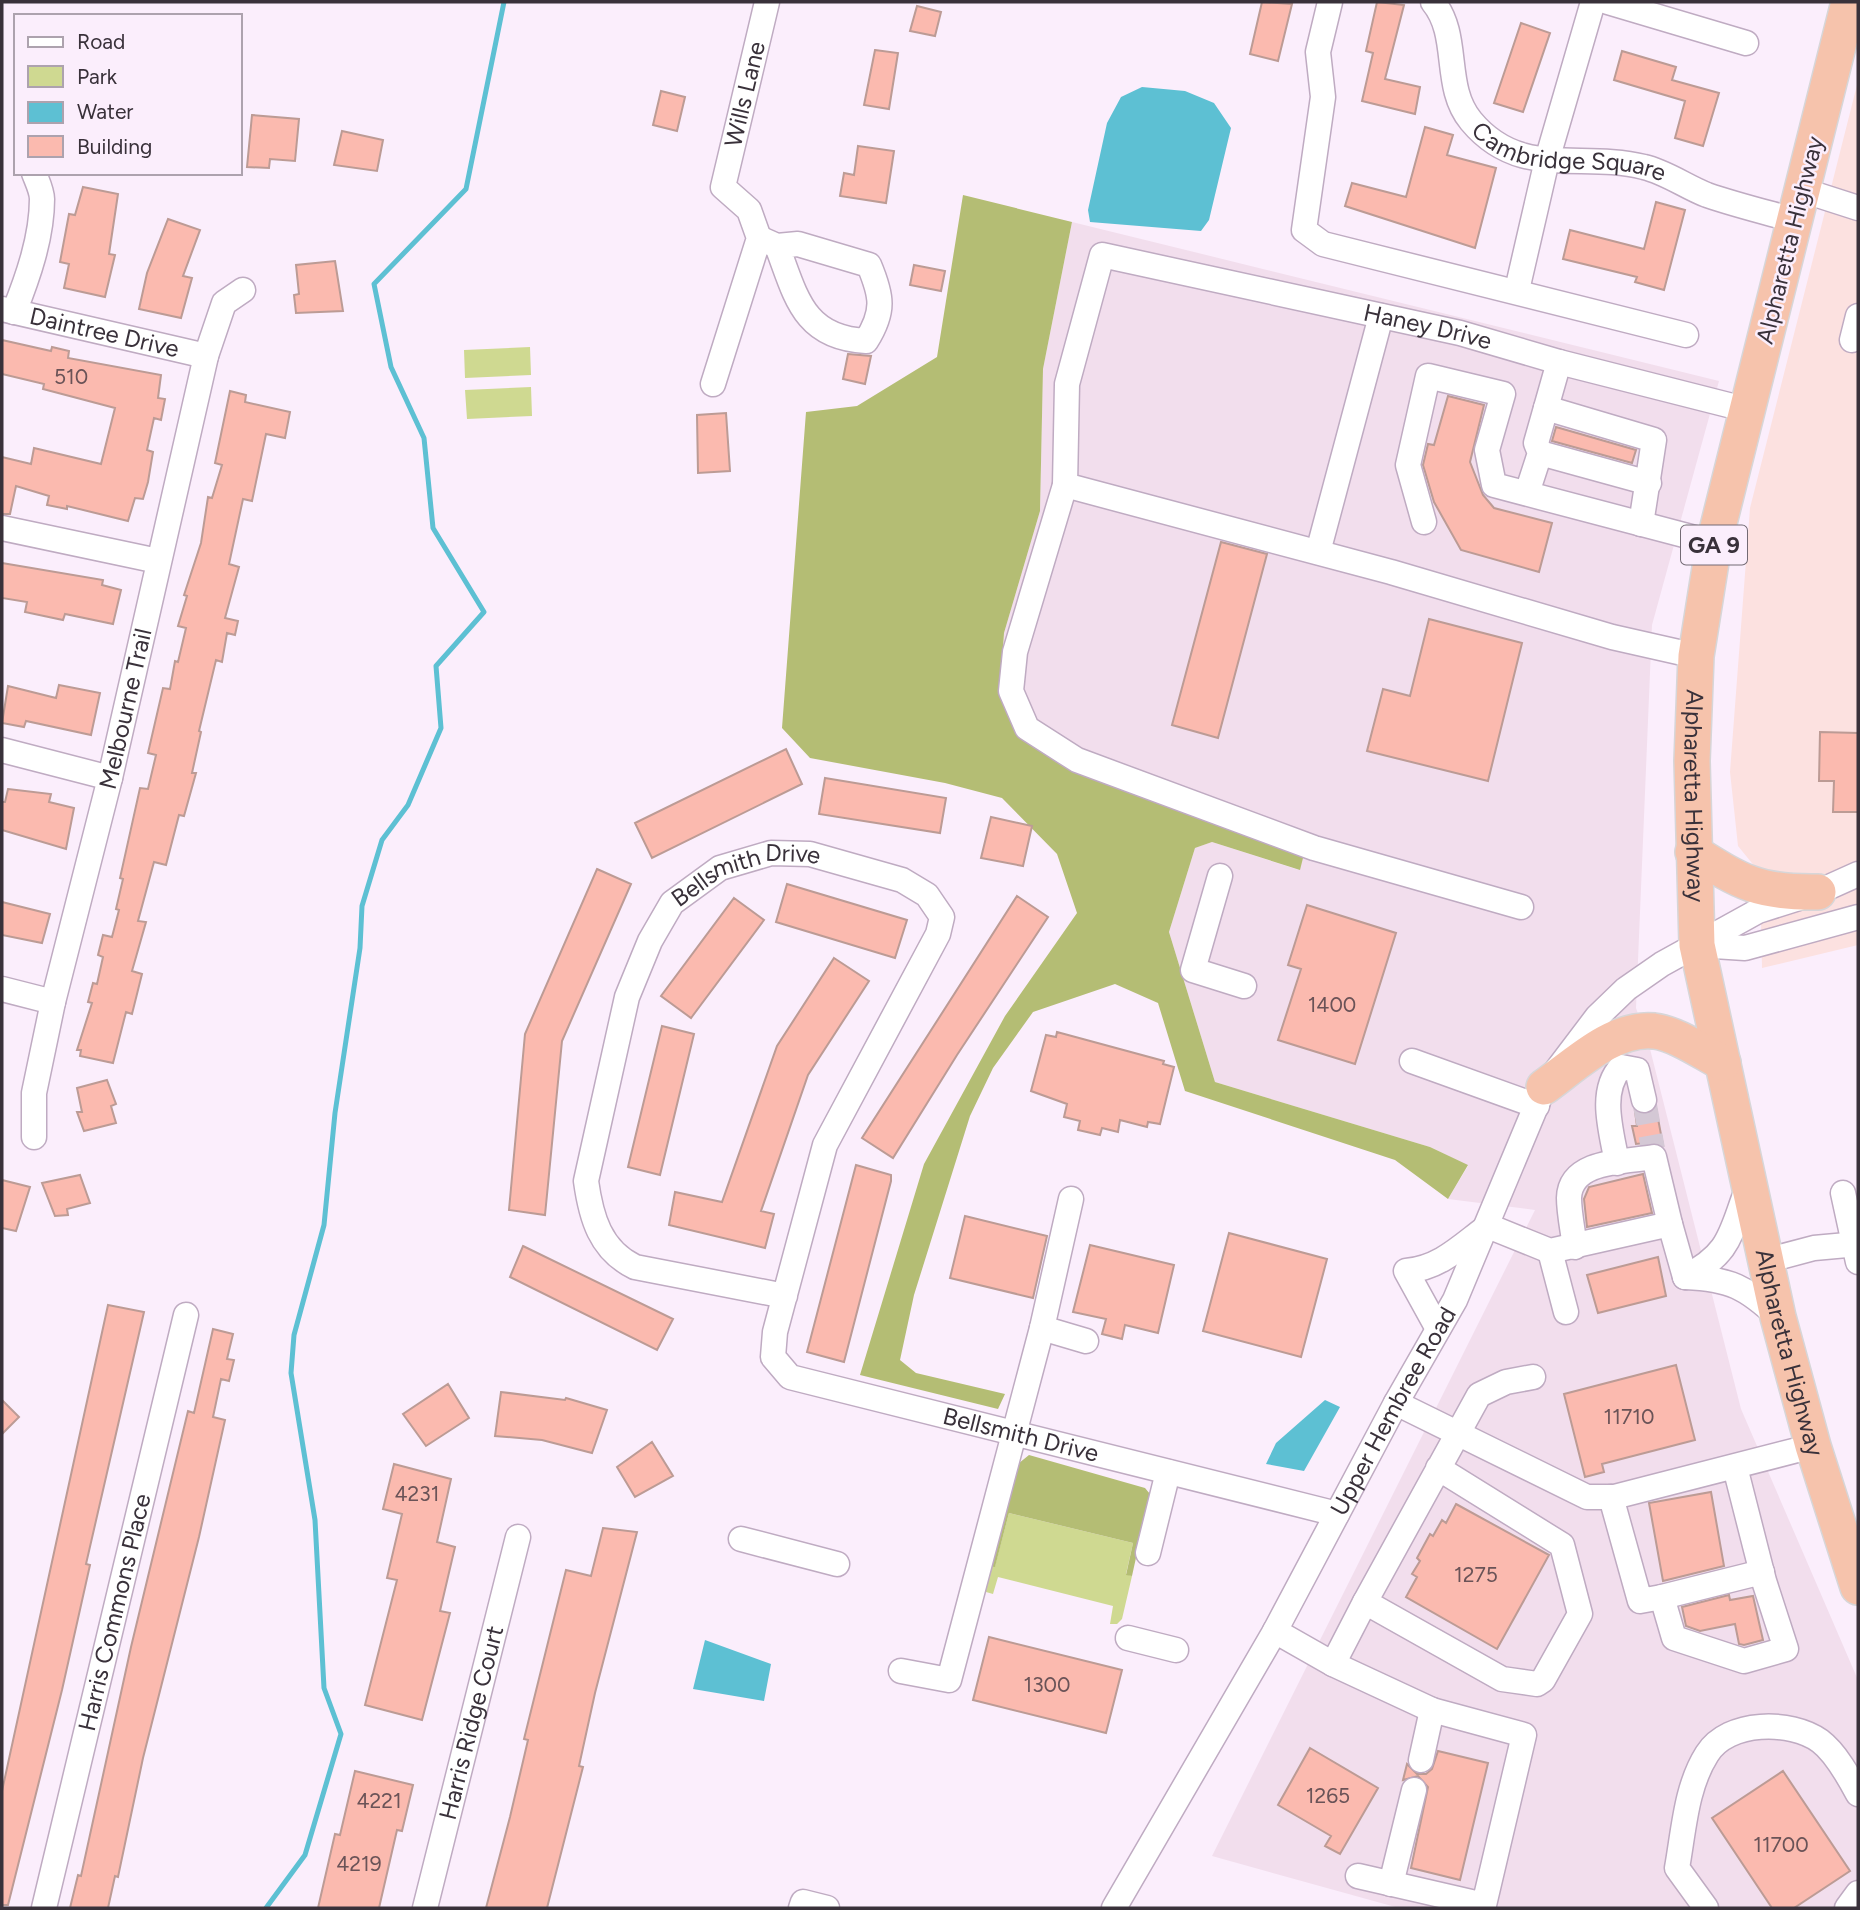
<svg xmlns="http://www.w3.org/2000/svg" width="1860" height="1910" viewBox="0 0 1860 1910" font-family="Figtree,sans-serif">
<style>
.commercial{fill:#f2deed}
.industrial{fill:#fce1e0}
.green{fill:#cfd991}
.forest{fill:#b4bd74}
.water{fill:#5dc0d3}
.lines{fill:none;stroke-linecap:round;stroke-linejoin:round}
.stream{stroke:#5dc0d3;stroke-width:5}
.building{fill:#fbbaaf;stroke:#bc9b95;stroke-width:2}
.minor-tunnel{stroke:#d4c8d5;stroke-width:24;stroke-dasharray:24 12;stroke-linecap:butt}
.minor-casing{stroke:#bfabc2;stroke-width:27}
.highway-casing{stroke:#d7d6d8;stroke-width:38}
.minor{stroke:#fff;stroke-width:24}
.highway{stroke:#f6c3ac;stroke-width:35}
.labels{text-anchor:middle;stroke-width:5;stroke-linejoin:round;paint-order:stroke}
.number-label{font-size:21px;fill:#6a5357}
.shield{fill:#fbeefc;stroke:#736a74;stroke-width:2}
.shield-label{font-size:23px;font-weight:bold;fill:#39313a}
.street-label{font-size:24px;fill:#39313a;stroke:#fbeefc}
</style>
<rect width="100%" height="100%" fill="#fbeefc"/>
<path class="commercial" d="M 1072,222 L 1719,381 L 1652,625 L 1636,1008 L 1649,1045 L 1741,1409 L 1858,1680 L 1858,1908 L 1399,1908 L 1212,1856 L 1535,1210 L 1448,1199 L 1468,1166 L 1430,1147 L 1215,1082 L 1169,932 L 1195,848 L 1212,842 L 1299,870 L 1088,776 L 1039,750 L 1016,732 L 1000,693 L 1004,633 L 1040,511 L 1043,369 Z"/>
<path class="industrial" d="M 1858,81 L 1858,945 L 1762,968 L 1760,873 L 1738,846 L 1730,772 L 1750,508 Z"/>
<path class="green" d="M 530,347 L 531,375 L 465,378 L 464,350 Z
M 531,387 L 532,416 L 467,419 L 465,390 Z
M 1009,1513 L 1133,1543 L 1126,1574 L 1132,1576 L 1122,1619 L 1117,1624 L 1110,1624 L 1113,1606 L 998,1577 L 993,1594 L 986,1592 L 982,1587 L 989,1566 L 995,1566 Z"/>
<path class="forest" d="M 963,195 L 1072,222 L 1043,369 L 1040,511 L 1004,633 L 1000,693 L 1016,732 L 1039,750 L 1088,776 L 1304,854 L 1300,870 L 1212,842 L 1195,848 L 1169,932 L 1215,1082 L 1430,1147 L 1468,1165 L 1448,1199 L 1395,1160 L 1185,1091 L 1158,1003 L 1115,984 L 1033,1012 L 993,1068 L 970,1116 L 914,1295 L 900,1360 L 916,1373 L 1005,1394 L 998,1409 L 860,1375 L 924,1164 L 1005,1016 L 1077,913 L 1057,854 L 1002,798 L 945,783 L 810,758 L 782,728 L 806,412 L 857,406 L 937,357 Z
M 1029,1455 L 1145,1488 L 1150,1494 L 1132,1576 L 1126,1575 L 1133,1543 L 1009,1513 L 995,1567 L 989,1566 L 1013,1468 Z"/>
<path class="water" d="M 1142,87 L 1185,91 L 1214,103 L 1231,128 L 1209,220 L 1201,231 L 1090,222 L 1088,210 L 1107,123 L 1121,97 Z
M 1325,1400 L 1340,1407 L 1304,1471 L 1266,1464 L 1276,1443 Z
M 705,1640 L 771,1664 L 764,1701 L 693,1689 Z"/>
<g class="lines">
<path class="stream" d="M 266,1908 L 305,1855 L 341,1734 L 324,1688 L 315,1520 L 291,1373 L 294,1335 L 324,1225 L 335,1113 L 360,948 L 362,906 L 382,840 L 408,805 L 441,728 L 436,666 L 484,612 L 433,528 L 424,438 L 391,367 L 374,284 L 466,189 L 504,2"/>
</g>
<path class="building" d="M 1262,2 L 1292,4 L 1278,61 L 1250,54 Z
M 1377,2 L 1404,5 L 1385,79 L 1420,87 L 1415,114 L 1362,101 L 1373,53 L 1366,51 Z
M 917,6 L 941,12 L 935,36 L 910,31 Z
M 1521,23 L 1550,33 L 1523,112 L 1494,103 Z
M 875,50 L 898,53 L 889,109 L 864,105 Z
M 1622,51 L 1676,67 L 1672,80 L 1719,93 L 1703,146 L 1675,138 L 1685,101 L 1614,80 Z
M 661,91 L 685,97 L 677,131 L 653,125 Z
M 252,115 L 299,119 L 295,161 L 270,159 L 269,168 L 247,167 Z
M 1425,127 L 1453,135 L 1447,155 L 1496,168 L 1475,248 L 1345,206 L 1352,183 L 1406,197 Z
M 342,131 L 383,140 L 377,171 L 334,165 Z
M 858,146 L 894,151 L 886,203 L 840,196 L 844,173 L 854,175 Z
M 83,187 L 118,194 L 109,254 L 115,255 L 105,297 L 64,288 L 69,264 L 60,262 L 69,214 L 75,215 Z
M 1656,202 L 1685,210 L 1664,290 L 1635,282 L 1637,277 L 1563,259 L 1570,230 L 1644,249 Z
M 168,219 L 200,230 L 183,276 L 192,278 L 181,318 L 139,309 L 147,273 Z
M 335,261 L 343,311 L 296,313 L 294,295 L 299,294 L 296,265 Z
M 914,265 L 945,271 L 941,291 L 910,285 Z
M 2,340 L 51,351 L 52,347 L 69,351 L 68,358 L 161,375 L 158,398 L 165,399 L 161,420 L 154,418 L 147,450 L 153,452 L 148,482 L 143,499 L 135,498 L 128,521 L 67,506 L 67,509 L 47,505 L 49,496 L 16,486 L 10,514 L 2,514 L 2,457 L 31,464 L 34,448 L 101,464 L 115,408 L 43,389 L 44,384 L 2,374 Z
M 848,354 L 871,356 L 865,384 L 843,379 Z
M 230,391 L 246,395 L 245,402 L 290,412 L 285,438 L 266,434 L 252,501 L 243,499 L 229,564 L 239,567 L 225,618 L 238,621 L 235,635 L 227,633 L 222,662 L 216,660 L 199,731 L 201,732 L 192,773 L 196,773 L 184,816 L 179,815 L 166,865 L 154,862 L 138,921 L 146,922 L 132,971 L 142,974 L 132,1014 L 126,1012 L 113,1063 L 80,1056 L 81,1050 L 77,1050 L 92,1003 L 88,1002 L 93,983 L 97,984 L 103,957 L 98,955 L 103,935 L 112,937 L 119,910 L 116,909 L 123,879 L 120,878 L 140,788 L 148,789 L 156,755 L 148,753 L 163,688 L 170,689 L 175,661 L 178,662 L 186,628 L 178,626 L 187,596 L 184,595 L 201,543 L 208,497 L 212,498 L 222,465 L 215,463 Z
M 1448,396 L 1484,405 L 1470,462 L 1483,495 L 1494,508 L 1552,523 L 1539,572 L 1461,550 L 1434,502 L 1423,465 L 1428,444 L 1434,445 Z
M 726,413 L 730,471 L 698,473 L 697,415 Z
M 1556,427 L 1636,450 L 1632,463 L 1552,441 Z
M 1221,542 L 1267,554 L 1218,738 L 1172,725 Z
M 2,563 L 103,580 L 102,585 L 121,590 L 113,624 L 65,614 L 63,620 L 25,612 L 27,602 L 2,598 Z
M 1429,619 L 1522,643 L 1488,781 L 1367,751 L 1383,689 L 1410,696 Z
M 59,685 L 100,693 L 91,735 L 26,721 L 24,727 L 2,723 L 8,686 L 56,698 Z
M 1820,732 L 1858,733 L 1858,812 L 1833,812 L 1834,781 L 1819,781 Z
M 786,749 L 802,784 L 652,858 L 635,823 Z
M 825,778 L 946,798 L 940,833 L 819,814 Z
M 8,789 L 51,794 L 49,802 L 74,808 L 66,849 L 2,830 L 2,802 L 5,802 Z
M 991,817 L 1032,826 L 1023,866 L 981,858 Z
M 597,869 L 631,884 L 562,1041 L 545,1215 L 509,1210 L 525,1034 Z
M 787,884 L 907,920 L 895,958 L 776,922 Z
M 1017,896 L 1048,917 L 957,1055 L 893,1158 L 862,1138 Z
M 734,898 L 764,920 L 691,1018 L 661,996 Z
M 2,902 L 50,914 L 42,943 L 2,935 Z
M 1307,905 L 1396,933 L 1355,1064 L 1278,1040 L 1301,969 L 1288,965 Z
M 834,958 L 869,981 L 808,1075 L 761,1211 L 774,1214 L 765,1248 L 669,1225 L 675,1192 L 722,1202 L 777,1046 Z
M 662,1026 L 694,1034 L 660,1175 L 628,1167 Z
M 1057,1032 L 1164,1061 L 1163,1064 L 1174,1067 L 1160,1124 L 1148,1122 L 1147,1127 L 1120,1120 L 1118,1132 L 1102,1128 L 1100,1135 L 1078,1130 L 1080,1121 L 1064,1117 L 1067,1104 L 1031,1091 L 1046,1035 L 1056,1037 Z
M 107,1080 L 116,1104 L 111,1106 L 116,1123 L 84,1131 L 77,1112 L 82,1112 L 77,1088 Z
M 1656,1108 L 1663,1145 L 1653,1142 L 1636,1144 L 1632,1126 L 1637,1126 L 1635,1111 L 1647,1115 Z
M 856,1165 L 891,1175 L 891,1181 L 844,1362 L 807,1352 Z
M 1643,1174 L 1652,1213 L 1587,1227 L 1584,1199 L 1589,1187 Z
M 80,1175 L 90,1203 L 67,1209 L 68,1215 L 55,1216 L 42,1183 Z
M 2,1180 L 30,1187 L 16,1231 L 2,1228 Z
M 965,1216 L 1047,1236 L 1033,1298 L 950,1278 Z
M 1229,1233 L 1327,1259 L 1301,1357 L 1203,1331 Z
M 1090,1245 L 1174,1265 L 1158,1333 L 1125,1325 L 1122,1339 L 1102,1334 L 1106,1319 L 1073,1312 Z
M 523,1246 L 673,1319 L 657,1350 L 510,1277 Z
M 1658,1257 L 1666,1296 L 1598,1313 L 1587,1275 Z
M 108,1305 L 144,1312 L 86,1564 L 90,1565 L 62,1690 L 8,1905 L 2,1905 L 2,1791 Z
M 213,1329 L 233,1334 L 227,1359 L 234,1360 L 229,1381 L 221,1379 L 213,1417 L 225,1420 L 199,1537 L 143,1758 L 118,1877 L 115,1876 L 108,1908 L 70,1908 L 78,1875 L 81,1876 L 131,1647 L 188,1411 L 194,1413 Z
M 1676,1365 L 1695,1440 L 1602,1464 L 1604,1472 L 1585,1477 L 1564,1394 Z
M 448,1384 L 469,1418 L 426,1446 L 403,1414 Z
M 501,1392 L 565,1400 L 566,1398 L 607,1410 L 592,1453 L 542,1440 L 495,1436 Z
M 2,1400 L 19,1417 L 2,1434 Z
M 652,1442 L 673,1476 L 635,1497 L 617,1467 Z
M 394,1464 L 451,1479 L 437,1542 L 455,1547 L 440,1611 L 450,1613 L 422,1720 L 365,1705 L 397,1580 L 387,1578 L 402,1514 L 383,1509 Z
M 1711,1492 L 1724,1566 L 1663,1581 L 1649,1503 Z
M 1456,1504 L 1549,1555 L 1497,1649 L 1406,1597 L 1417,1577 L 1412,1574 L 1420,1561 L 1417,1558 L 1430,1534 L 1433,1536 L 1442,1520 L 1446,1523 Z
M 603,1528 L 637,1532 L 595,1693 L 579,1766 L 583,1767 L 547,1908 L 486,1908 L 510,1817 L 528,1740 L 524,1739 L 566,1570 L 591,1576 Z
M 1729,1595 L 1730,1600 L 1753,1596 L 1763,1640 L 1744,1645 L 1739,1644 L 1735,1624 L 1700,1631 L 1686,1626 L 1682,1607 Z
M 989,1637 L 1122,1670 L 1106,1733 L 973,1700 Z
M 1310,1748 L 1378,1788 L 1340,1854 L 1325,1846 L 1331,1836 L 1278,1805 Z
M 1438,1751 L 1488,1763 L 1460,1880 L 1411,1868 L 1428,1787 L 1418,1776 L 1403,1780 L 1407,1764 L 1417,1774 L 1426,1774 L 1432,1769 Z
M 355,1771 L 413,1785 L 402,1831 L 397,1830 L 379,1908 L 318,1908 L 335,1834 L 340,1835 Z
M 1783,1771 L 1850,1871 L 1794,1908 L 1772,1908 L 1712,1818 Z"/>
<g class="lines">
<path class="minor-tunnel" d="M 1644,1100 L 1653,1149"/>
<defs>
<g id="minor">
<path d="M 1330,2 L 1318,52 L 1323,97 L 1304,230 L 1323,244 L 1686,335"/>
<path id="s1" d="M 1433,2 C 1461,36 1442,86 1471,121 C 1520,180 1581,151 1644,167 C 1666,172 1686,187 1707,195 C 1736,205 1765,212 1794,220"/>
<path d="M 1608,2 L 1746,43"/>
<path d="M 1802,190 L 1858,208"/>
<path d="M 759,238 L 777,246 C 796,296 803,338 866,341 C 885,311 882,296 869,265 L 798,244 L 777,246"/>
<path d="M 1517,290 L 1547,160 L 1593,2"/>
<path id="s2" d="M 2,309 L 206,356"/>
<path d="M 14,312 C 28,277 42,237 42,199 C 42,191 37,181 34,173"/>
<path d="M 1852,340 L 1858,316"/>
<path id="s3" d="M 713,384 L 759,238 L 749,210 L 723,187 L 767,2"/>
<path d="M 1546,408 L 1654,440 L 1641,524"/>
<path d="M 1540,453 L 1649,483"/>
<path d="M 1065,485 L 1015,652 L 1011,691 L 1027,728 L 1077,760 L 1314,848 L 1521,907"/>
<path d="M 1527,493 L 1540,453 L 1536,443 L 1559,362"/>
<path d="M 1424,522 L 1408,465 L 1428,376 L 1503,394 L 1487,450 L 1494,485 L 1714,543"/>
<path d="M 2,528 L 158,561"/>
<path d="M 1318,552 L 1381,316"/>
<path id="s4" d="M 1696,656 L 1612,637 L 1391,572 L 1065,485 L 1067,384 L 1102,255 L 1460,333 L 1559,362 L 1748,410"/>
<path d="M 2,750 L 110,778"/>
<path d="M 1220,876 L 1193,970 L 1244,986"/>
<path d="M 1698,945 L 1745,948 L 1858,917"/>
<path d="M 2,989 L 53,1002"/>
<path d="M 1412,1061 L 1537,1106"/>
<path id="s5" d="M 34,1137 L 34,1093 L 53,1002 L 110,778 L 206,356 L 224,303 L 243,290"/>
<path d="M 1617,1163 C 1612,1133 1598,1092 1621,1067 L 1637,1070 L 1644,1100"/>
<path d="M 1843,1193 L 1858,1262"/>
<path d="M 1488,1226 L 1550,1251 L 1670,1224 L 1685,1277"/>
<path d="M 1575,1247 C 1573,1231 1569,1213 1569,1198 C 1570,1159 1627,1162 1654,1157 L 1670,1224"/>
<path d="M 1550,1251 L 1566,1312"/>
<path d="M 1765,1261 L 1814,1248 L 1858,1244"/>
<path d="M 1685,1277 C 1732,1253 1730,1233 1748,1187"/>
<path d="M 1686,1277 C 1730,1279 1746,1287 1778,1317"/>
<path id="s6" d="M 785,1296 L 635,1267 C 600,1250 591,1217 586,1181 L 627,997 L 650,941 L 672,903 L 720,868 L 771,853 L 810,854 L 902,880 L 927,895 L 942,917 L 938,934 L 825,1145 L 775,1332 L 773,1357 L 790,1377 L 1337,1514"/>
<path d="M 1042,1328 L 1086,1341"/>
<path d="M 1438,1329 L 1406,1271 C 1439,1268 1459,1248 1484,1229"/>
<path d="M 1396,1403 L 1587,1497 L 1614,1497 L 1813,1446"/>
<path d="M 1438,1468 L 1562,1545 L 1580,1614 L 1543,1680 L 1537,1684 L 1502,1679 L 1365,1602 L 1479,1395 L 1506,1382 L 1533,1377"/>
<path d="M 1611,1497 L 1640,1601 L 1662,1597 L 1674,1638 L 1744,1661 L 1786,1649 L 1764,1581 L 1735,1467"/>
<path d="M 741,1539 L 837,1564"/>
<path d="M 1148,1553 L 1168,1472"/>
<path d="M 1662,1597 L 1762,1572"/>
<path d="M 1275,1631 L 1333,1664 L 1432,1710 L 1524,1735 L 1484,1905 L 1358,1876"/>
<path d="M 1128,1638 L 1176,1650"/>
<path d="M 1333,1664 L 1365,1602"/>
<path d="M 901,1671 L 949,1680 L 1042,1328 L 1071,1199"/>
<path d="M 1421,1760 L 1432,1710"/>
<path d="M 1391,1884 L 1414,1790"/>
<path id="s7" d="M 44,1908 L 186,1315"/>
<path id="s8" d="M 425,1908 L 518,1537"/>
<path d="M 801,1908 L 803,1902 L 827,1908"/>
<path id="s9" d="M 1114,1908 L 1275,1631 L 1396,1403 L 1455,1300 L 1544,1087 L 1597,1017 L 1626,989 L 1662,964 L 1758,911 L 1818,892 L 1858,874"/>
<path d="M 1706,1908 L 1677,1868 C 1684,1829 1686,1787 1707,1754 C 1728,1720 1791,1720 1820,1741 C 1836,1753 1849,1777 1858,1794"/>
<path d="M 1847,1908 L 1858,1893"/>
</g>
<g id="highway">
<path id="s10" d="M 1849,2 L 1714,543 L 1696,656 L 1692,761 L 1697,945 L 1778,1317 L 1813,1446 L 1858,1587"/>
<path d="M 1693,852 C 1742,883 1759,893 1818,892"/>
<path d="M 1544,1087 C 1575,1065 1613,1027 1654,1031 C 1677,1034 1702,1052 1723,1063"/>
</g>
</defs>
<use href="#minor" class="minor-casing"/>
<use href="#highway" class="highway-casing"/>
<use href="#minor" class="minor"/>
<use href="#highway" class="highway"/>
</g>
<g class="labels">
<g class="number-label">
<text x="71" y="384">510</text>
<text x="1332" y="1012">1400</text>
<text x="1629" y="1424">11710</text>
<text x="417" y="1501">4231</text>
<text x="1476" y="1582">1275</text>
<text x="1047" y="1692">1300</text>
<text x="1328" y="1803">1265</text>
<text x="379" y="1808">4221</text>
<text x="1781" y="1852">11700</text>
<text x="359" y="1871">4219</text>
</g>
<rect class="shield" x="1681" y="525.5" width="66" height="39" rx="5"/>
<g class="shield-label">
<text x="1714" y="553">GA 9</text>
</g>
<g class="street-label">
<text dy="8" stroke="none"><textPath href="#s3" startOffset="313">Wills Lane</textPath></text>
<text dy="8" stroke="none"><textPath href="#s1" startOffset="234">Cambridge Square</textPath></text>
<text transform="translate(1790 240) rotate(-76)" y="8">Alpharetta Highway</text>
<text dy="8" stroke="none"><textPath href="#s4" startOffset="1222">Haney Drive</textPath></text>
<text dy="8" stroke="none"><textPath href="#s2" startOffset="105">Daintree Drive</textPath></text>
<text dy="8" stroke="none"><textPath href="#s5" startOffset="439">Melbourne Trail</textPath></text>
<text dy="8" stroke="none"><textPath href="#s10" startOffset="812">Alpharetta Highway</textPath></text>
<text dy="8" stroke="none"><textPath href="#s6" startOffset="632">Bellsmith Drive</textPath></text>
<text dy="8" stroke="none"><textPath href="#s10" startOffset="1379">Alpharetta Highway</textPath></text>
<text dy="8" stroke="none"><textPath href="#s9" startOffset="570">Upper Hembree Road</textPath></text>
<text dy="8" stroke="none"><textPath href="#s6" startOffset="1592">Bellsmith Drive</textPath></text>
<text dy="8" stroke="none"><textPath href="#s7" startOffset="304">Harris Commons Place</textPath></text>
<text dy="8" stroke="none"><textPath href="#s8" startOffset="191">Harris Ridge Court</textPath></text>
</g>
</g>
<rect width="1860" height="1910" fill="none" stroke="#39313a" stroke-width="7"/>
<rect x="14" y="14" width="228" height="161" fill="#fbeefc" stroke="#ada2ae" stroke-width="2"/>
<rect x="28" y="37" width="35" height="10" fill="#ffffff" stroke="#ada2ae" stroke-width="2"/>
<text x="77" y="49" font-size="21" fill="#39313a">Road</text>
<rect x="28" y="66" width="35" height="21" fill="#cfd991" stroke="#ada2ae" stroke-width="2"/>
<text x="77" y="84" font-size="21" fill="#39313a">Park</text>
<rect x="28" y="102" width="35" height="21" fill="#5dc0d3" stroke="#ada2ae" stroke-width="2"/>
<text x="77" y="119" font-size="21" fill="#39313a">Water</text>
<rect x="28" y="136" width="35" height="21" fill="#fbbaaf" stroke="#ada2ae" stroke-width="2"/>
<text x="77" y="154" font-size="21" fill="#39313a">Building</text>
</svg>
